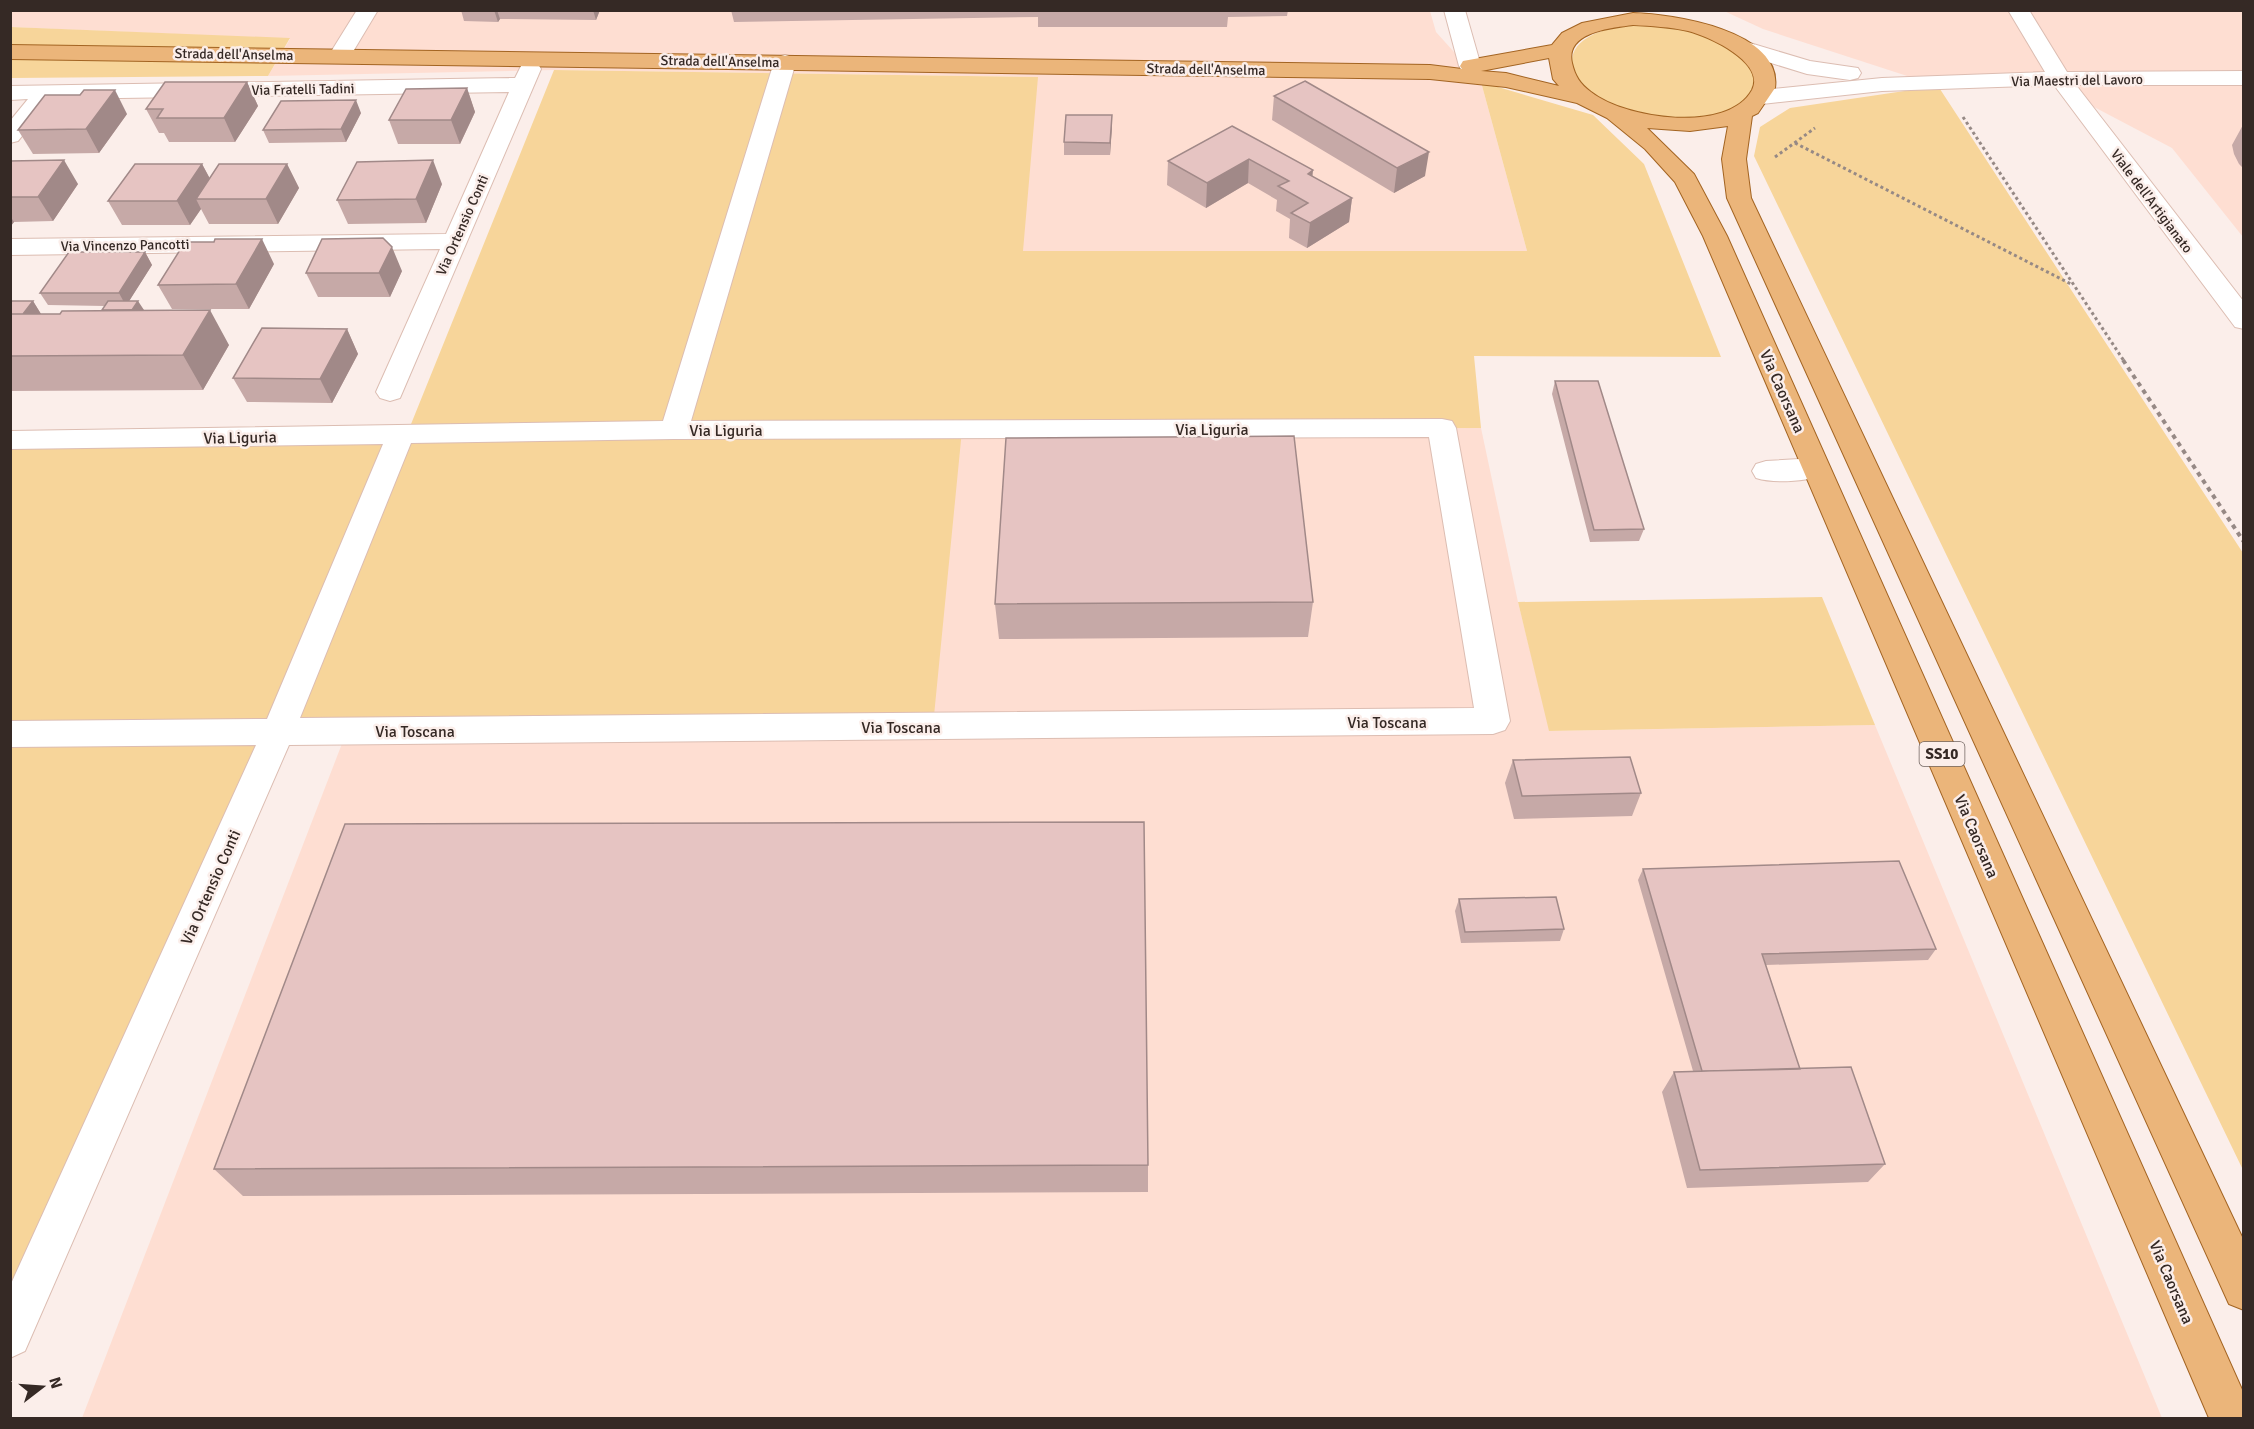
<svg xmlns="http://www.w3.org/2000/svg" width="2254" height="1429" viewBox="0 0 2254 1429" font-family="Signika,sans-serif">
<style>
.built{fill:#feded2}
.green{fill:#f7d59a}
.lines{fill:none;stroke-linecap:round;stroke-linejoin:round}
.minor-casing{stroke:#dcbdb2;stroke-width:2}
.major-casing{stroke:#a36422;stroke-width:2}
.path-far1{stroke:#968985;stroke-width:3;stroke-dasharray:3 3;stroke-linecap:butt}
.path{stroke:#968985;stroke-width:4;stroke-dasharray:4.5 4.5;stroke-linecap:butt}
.minor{fill:#fff;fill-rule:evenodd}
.major{fill:#ebb57a;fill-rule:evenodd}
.wall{fill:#c6a9a7}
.shaded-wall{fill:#a18988}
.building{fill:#e6c4c2;stroke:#a18988;stroke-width:1.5}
.labels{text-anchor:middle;stroke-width:5;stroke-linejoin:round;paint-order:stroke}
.far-street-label{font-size:14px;fill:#352925;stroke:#fbeeea}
.shield{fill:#fbeeea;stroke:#706460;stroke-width:1.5}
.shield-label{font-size:15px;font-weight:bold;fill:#352925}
.street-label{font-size:16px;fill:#352925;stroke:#fbeeea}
</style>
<rect width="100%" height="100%" fill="#fbeeea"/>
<path class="built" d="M 11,10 L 1430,11 L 1436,32 L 1481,82 L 1527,251 L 1022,251 L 1037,77 L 554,70 L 268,76 L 290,39 L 11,27 Z
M 1724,11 L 2243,11 L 2243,237 L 2172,148 L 2058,88 L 1938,86 L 1763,29 Z
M 1481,428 L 1518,602 L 1550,731 L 1875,725 L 2162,1418 L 82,1418 L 343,741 L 962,429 Z"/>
<path class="green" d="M 1643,25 C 1680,27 1726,33 1750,66 C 1753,72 1757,80 1755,88 C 1751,103 1729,112 1715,114 C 1680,122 1641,118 1608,103 C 1578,88 1552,54 1594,34 C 1609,27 1627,26 1643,25 Z
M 11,27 L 290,38 L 268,76 L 11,78 Z
M 554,70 L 1038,77 L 1023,251 L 1527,251 L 1481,82 L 1593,115 L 1644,164 L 1721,357 L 1474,356 L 1481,428 L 962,430 L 933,726 L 269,734 L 11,1336 L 11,440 L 405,439 Z
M 1938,86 L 2243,553 L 2243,1170 L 1754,156 L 1760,127 L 1790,108 Z
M 1822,597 L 1875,725 L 1549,731 L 1518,602 Z"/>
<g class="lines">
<defs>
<path id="minor" d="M 357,10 L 378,10 L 348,60 L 340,62 L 332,60 L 329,55 Z
M 1444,10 L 1465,10 L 1481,66 L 1478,71 L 1470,73 L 1462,71 L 1459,66 Z
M 2008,10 L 2029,10 L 2067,72 L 2244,71 L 2244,85 L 2076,85 L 2244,302 L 2244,329 L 2235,327 L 2054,85 L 1882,91 L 1762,104 L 1754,102 L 1751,97 L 1754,92 L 1762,90 L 1882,78 L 2045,72 Z
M 1740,40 L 1810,61 L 1858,68 L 1861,73 L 1858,78 L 1850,80 L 1807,74 L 1732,51 L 1729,46 L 1732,41 Z
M 785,55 L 793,57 L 796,62 L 691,421 L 1442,419 L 1452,421 L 1456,428 L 1510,721 L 1505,730 L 1493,734 L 289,745 L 25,1351 L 10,1358 L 10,1286 L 256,745 L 10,747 L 10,721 L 267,719 L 383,444 L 10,449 L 10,431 L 663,421 L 774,62 L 777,57 ZM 1429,437 L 1474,708 L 300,718 L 411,443 L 674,439 Z
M 530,62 L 538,64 L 541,69 L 400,398 L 390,401 L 380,398 L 376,392 L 440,249 L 10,255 L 10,239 L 446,234 L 509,92 L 52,99 L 18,141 L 10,143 L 10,121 L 28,99 L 10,100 L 10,86 L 515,78 L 522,64 Z
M 1816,458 L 1826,461 L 1830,468 L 1826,475 C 1806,481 1776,484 1756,478 L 1752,471 L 1756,464 L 1766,461 Z"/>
<path id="major" d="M 1633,13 C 1672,14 1783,30 1775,88 L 1758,113 L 1752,116 L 1746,159 L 1751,198 L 2244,1241 L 2244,1310 L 2229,1304 L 1727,198 L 1722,159 L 1728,126 L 1690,131 L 1647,128 L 1694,174 L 1727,236 L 2244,1394 L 2244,1418 L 2209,1418 L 1703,236 L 1675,182 L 1645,149 L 1607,118 L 1577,103 L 1506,87 L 1430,79 L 10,59 L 10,45 L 1430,65 L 1462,69 L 1460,66 L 1463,61 L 1552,45 L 1562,33 L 1582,23 ZM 1633,25 C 1651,26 1670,27 1688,31 C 1708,36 1766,62 1752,90 C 1728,134 1625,119 1591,92 C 1580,84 1575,76 1572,63 C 1565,32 1611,28 1633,25 ZM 1549,58 L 1553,79 L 1559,86 L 1506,73 L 1481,71 Z"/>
</defs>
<use href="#minor" class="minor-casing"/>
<use href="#major" class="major-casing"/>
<path class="path-far1" d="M 1963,117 L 2124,361
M 1795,143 L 2071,284
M 1775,157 L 1815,128"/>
<path class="path" d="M 2123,360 L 2244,542"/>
<use href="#minor" class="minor"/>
<use href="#major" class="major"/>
</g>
<path class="wall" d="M 461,10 L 600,10 L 596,20 L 500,19 L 498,22 L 464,21 Z
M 731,10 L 1288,10 L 1287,16 L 1228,17 L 1227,27 L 1038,27 L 1038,17 L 734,22 Z
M 247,82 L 258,106 L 235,142 L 169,142 L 164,133 L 159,133 L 146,109 Z
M 467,88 L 475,112 L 460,144 L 398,144 L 389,120 Z
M 1274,96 L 1425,176 L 1394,193 L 1272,120 Z
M 361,113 L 346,142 L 269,143 L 263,130 Z
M 127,114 L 99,153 L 33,154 L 18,130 Z
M 1112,115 L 1110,155 L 1064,155 L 1064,142 Z
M 2244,123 L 2244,169 L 2239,164 L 2234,154 L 2232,145 Z
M 1232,126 L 1313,177 L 1352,198 L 1349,222 L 1307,248 L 1289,238 L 1290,219 L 1276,211 L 1277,200 L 1248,183 L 1206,208 L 1167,185 L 1168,161 Z
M 10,161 L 78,184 L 53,221 L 14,222 L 10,226 Z
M 202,164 L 210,179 L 287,164 L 299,188 L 278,224 L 209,224 L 201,209 L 190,225 L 122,225 L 108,201 Z
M 442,184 L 426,223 L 348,224 L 337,200 Z
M 145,252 L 152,265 L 129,301 L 144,310 L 229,345 L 203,390 L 10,391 L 10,303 L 33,301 L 41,314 L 60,314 L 102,310 L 105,306 L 48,305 L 40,293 Z
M 274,264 L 249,309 L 172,309 L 158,285 Z
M 402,271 L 390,297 L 318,297 L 306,273 Z
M 347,329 L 358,354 L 332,403 L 247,402 L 233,378 Z
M 1555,381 L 1644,529 L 1639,541 L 1590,542 L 1552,394 Z
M 1313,602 L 1308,637 L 999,639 L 995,604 Z
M 1513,760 L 1641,793 L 1632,816 L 1514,819 L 1505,783 Z
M 1643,869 L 1936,949 L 1928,960 L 1766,965 L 1800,1069 L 1885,1164 L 1868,1182 L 1687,1188 L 1662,1092 L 1674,1072 L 1693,1071 L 1638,880 Z
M 1459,899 L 1564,929 L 1560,941 L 1461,943 L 1455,911 Z
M 1148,1165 L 1148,1192 L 243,1196 L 214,1169 Z"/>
<path class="shaded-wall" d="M 494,10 L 497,10 L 500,19 L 498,22 Z
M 593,10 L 600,10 L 596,20 Z
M 247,82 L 258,106 L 235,142 L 224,118 Z
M 467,88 L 475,112 L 460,144 L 451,120 Z
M 115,90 L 127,114 L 99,153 L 86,129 Z
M 356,100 L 361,113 L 346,142 L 341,129 Z
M 1112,115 L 1112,127 L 1110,155 L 1110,143 Z
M 1429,152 L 1425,176 L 1394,193 L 1397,168 Z
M 1249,159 L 1248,183 L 1206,208 L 1207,183 Z
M 64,160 L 78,184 L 53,221 L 38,197 Z
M 433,160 L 442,184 L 426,223 L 416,199 Z
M 202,164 L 215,188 L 196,199 L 201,209 L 190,225 L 177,201 Z
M 287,164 L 299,188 L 278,224 L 266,199 Z
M 1313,170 L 1311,194 L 1308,174 Z
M 1352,198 L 1349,222 L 1307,248 L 1310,223 Z
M 10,216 L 14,222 L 11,226 L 10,225 Z
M 262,239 L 274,264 L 249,309 L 236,284 Z
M 392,247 L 402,271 L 390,297 L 379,273 Z
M 145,252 L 152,265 L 126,306 L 119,293 Z
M 33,301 L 41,314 L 20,318 Z
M 138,301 L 146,313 L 127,318 Z
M 210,310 L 229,345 L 203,390 L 183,355 Z
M 347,329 L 358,354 L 332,403 L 320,379 Z"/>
<path class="building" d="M 1305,81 L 1429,152 L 1397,168 L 1274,96 Z
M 165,82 L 247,82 L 224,118 L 157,118 L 163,109 L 146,109 Z
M 467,88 L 451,120 L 389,120 L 406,89 Z
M 84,90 L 115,90 L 86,129 L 18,130 L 45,95 L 80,95 Z
M 356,100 L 341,129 L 263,130 L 281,101 Z
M 1066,115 L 1112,115 L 1110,143 L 1064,142 Z
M 1232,126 L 1313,170 L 1308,174 L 1352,198 L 1310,223 L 1291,213 L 1308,203 L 1278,186 L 1289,181 L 1249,159 L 1207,183 L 1168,161 Z
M 64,160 L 38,197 L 10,197 L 10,161 Z
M 433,160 L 416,199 L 337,200 L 357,162 Z
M 135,164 L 202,164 L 177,201 L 108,201 Z
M 219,164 L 287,164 L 266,199 L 196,199 Z
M 383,238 L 392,247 L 379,273 L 306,273 L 322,239 Z
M 215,239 L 262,239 L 236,284 L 158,285 L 185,242 L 214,242 Z
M 69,252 L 145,252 L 119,293 L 40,293 Z
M 12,301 L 33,301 L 23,314 L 10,314 L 10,303 Z
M 108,301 L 138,301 L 132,310 L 102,310 Z
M 210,310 L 183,355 L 10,356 L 10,314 L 60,314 L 62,311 Z
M 262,328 L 347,329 L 320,379 L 233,378 Z
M 1555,381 L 1598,381 L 1644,529 L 1594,530 Z
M 1294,436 L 1313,602 L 995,604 L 1006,438 Z
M 1630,757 L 1641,793 L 1522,796 L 1513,760 Z
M 1144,822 L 1148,1165 L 214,1169 L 345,824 Z
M 1899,861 L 1936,949 L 1762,954 L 1800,1069 L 1702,1071 L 1643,869 Z
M 1556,897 L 1564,929 L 1465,932 L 1459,899 Z
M 1851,1067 L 1885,1164 L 1700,1170 L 1674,1072 Z"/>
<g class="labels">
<g class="far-street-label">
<text transform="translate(234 54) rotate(1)" y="5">Strada dell'Anselma</text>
<text transform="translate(720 61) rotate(1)" y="5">Strada dell'Anselma</text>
<text transform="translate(1206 69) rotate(1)" y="5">Strada dell'Anselma</text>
<text transform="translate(2077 80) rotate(-1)" y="5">Via Maestri del Lavoro</text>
<text transform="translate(303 89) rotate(-1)" y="5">Via Fratelli Tadini</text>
<text transform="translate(2152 201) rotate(53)" y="5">Viale dell'Artigianato</text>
<text transform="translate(462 225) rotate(-66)" y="5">Via Ortensio Conti</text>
<text transform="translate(125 245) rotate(-1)" y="5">Via Vincenzo Pancotti</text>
</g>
<rect class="shield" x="1919.5" y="742" width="45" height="24" rx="4.5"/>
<g class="shield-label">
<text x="1942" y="759">SS10</text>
</g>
<g class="street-label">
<text transform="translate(1783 391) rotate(66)" y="6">Via Caorsana</text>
<text x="1212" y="435">Via Liguria</text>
<text x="726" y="436">Via Liguria</text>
<text transform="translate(240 437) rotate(-1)" y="6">Via Liguria</text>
<text x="1387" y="728">Via Toscana</text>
<text x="901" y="733">Via Toscana</text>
<text x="415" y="737">Via Toscana</text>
<text transform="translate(1977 836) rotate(67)" y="6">Via Caorsana</text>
<text transform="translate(210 887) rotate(-66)" y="6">Via Ortensio Conti</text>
<text transform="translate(2172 1282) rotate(67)" y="6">Via Caorsana</text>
</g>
</g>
<rect width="2254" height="1429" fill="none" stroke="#352925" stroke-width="24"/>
<g transform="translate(42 1387) rotate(73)" stroke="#fbeeea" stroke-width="4.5" paint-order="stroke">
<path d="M0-4.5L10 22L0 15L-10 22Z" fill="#352925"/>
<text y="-9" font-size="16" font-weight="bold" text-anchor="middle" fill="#352925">N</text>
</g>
</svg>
